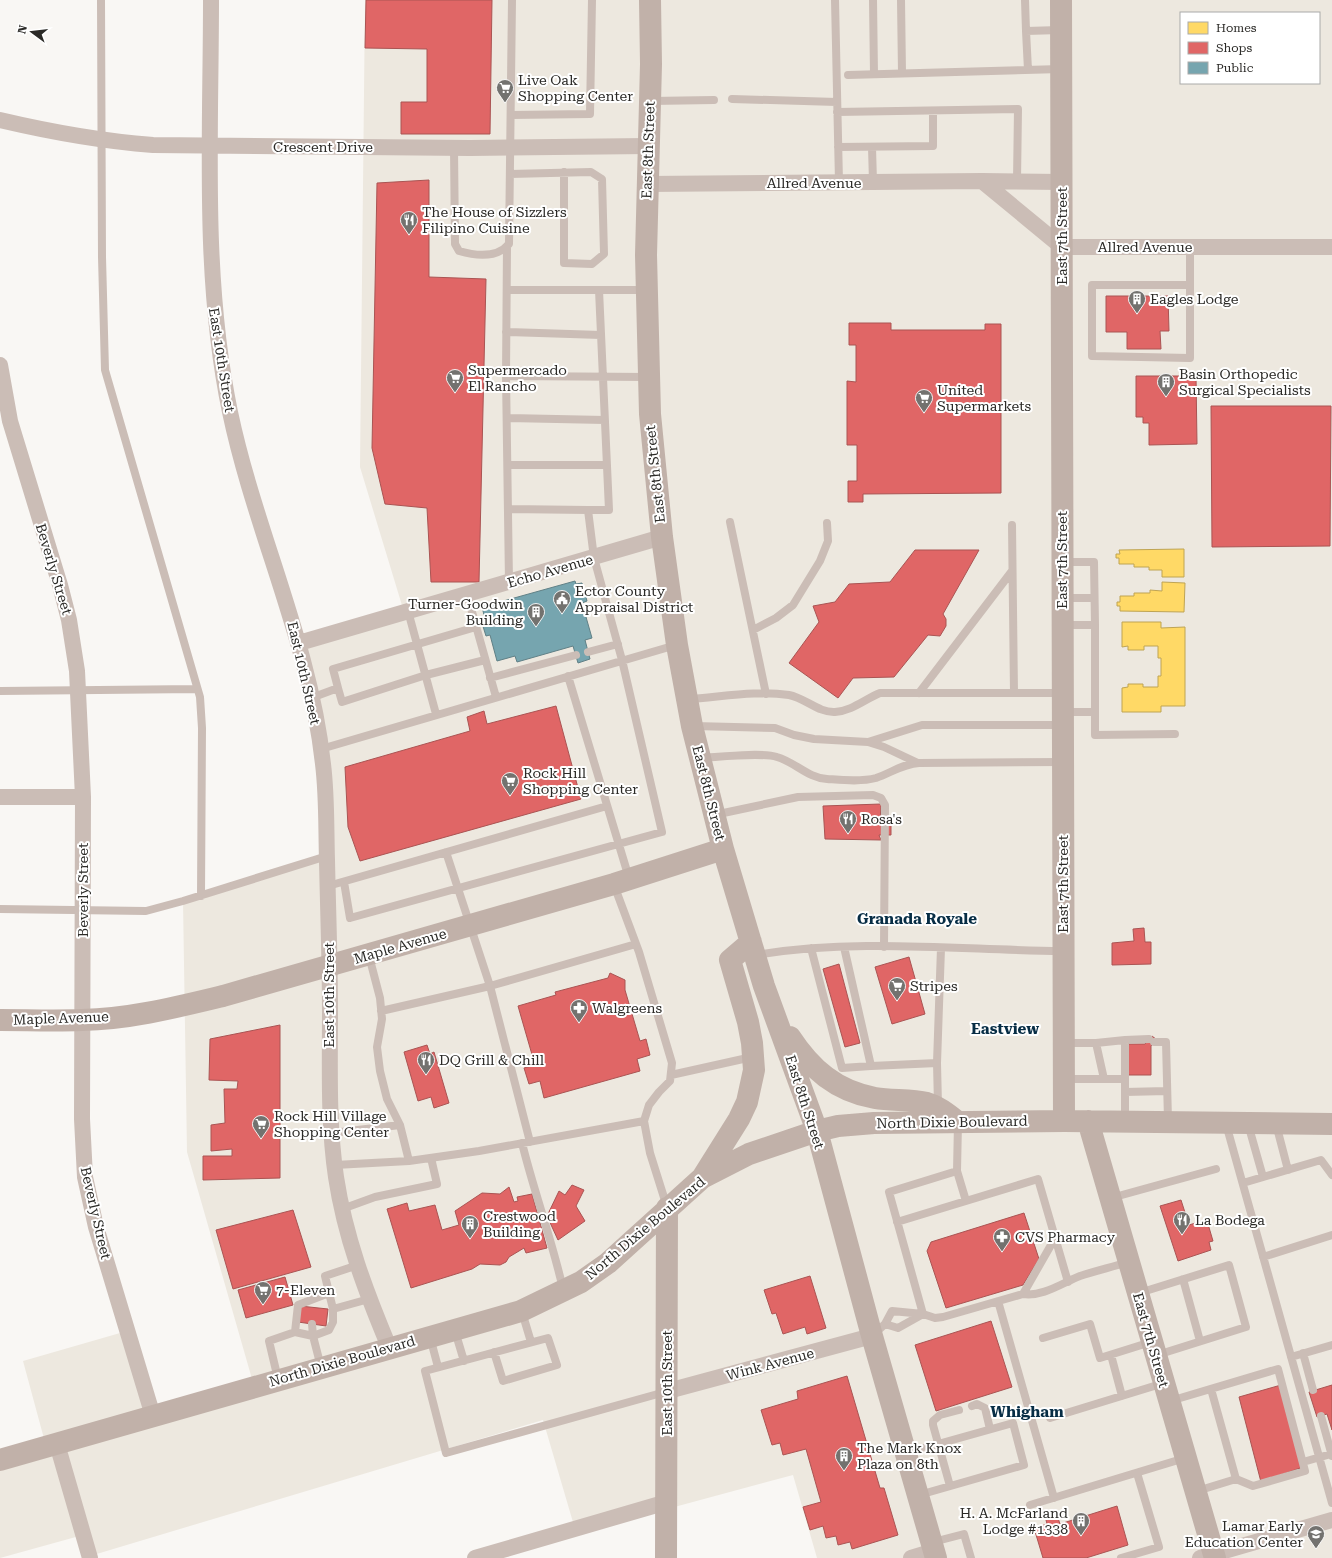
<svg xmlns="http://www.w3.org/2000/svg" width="1332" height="1558" viewBox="0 0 1332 1558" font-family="'Roboto Serif',serif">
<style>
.built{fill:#ede8df;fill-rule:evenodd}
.homes{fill:#ffd966;stroke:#bfa453}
.shops{fill:#e06666;stroke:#aa5453}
.public{fill:#76a5af;stroke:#608086}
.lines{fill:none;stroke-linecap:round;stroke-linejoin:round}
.lane{stroke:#cbbdb6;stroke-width:8}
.street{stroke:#cbbdb6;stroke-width:16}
.secondary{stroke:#c1b1a9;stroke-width:22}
.labels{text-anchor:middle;stroke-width:4;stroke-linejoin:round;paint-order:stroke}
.poi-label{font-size:14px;fill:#2b2a27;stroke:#fff;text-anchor:start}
.street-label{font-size:14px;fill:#2b2a27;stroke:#fff}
.neighbourhood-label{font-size:15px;font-weight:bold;fill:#072d45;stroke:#fff}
</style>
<rect width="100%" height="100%" fill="#f9f7f4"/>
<path class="built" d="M 365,0 L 1332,0 L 1332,1558 L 817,1558 L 793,1475 L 667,1509 L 575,1529 L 543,1420 L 90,1556 L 83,1535 L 0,1558 L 0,1460 L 46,1446 L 23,1361 L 127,1331 L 153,1416 L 254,1386 L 187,1152 L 183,901 L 327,859 L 327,848 L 299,643 L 404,612 L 360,467 ZM 1181,13 L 1319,13 L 1319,83 L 1181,83 Z"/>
<path class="homes" d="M 1184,549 L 1184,577 L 1162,577 L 1162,570 L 1149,570 L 1149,567 L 1134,567 L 1134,564 L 1119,564 L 1119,558 L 1116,558 L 1116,554 L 1120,554 L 1119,550 Z
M 1162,582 L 1185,583 L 1184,612 L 1120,611 L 1120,606 L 1117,606 L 1117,602 L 1120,602 L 1120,596 L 1134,596 L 1134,593 L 1150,593 L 1150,590 L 1162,591 Z
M 1122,622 L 1161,622 L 1161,628 L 1185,627 L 1185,706 L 1161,706 L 1161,712 L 1122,712 L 1122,688 L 1128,687 L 1128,684 L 1143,684 L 1143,687 L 1158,687 L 1158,676 L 1161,676 L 1161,658 L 1158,658 L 1158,646 L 1144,646 L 1144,650 L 1128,650 L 1128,646 L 1122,647 Z"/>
<path class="shops" d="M 366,0 L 492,0 L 490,134 L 401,134 L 401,102 L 427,102 L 427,49 L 365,48 Z
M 429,180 L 429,277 L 486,279 L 479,582 L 431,582 L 427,508 L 385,504 L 372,448 L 377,183 Z
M 1106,296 L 1168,296 L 1169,331 L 1160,331 L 1161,349 L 1127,349 L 1127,332 L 1106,332 Z
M 849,323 L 891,323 L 891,330 L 985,330 L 985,324 L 1001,324 L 1001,493 L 863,494 L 863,502 L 848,502 L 848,481 L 857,481 L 857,445 L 847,445 L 847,381 L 856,382 L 856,345 L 849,345 Z
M 1136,376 L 1196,376 L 1197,444 L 1149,445 L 1149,423 L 1143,423 L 1143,417 L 1136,417 Z
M 1211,406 L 1331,406 L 1330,546 L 1212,547 Z
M 915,550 L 979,550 L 943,614 L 946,619 L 946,626 L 940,636 L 928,635 L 894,677 L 853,678 L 838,698 L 789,663 L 819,622 L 813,606 L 835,602 L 849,584 L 890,582 Z
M 556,706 L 581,799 L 360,861 L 348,827 L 345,767 L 470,731 L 467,717 L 484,711 L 487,724 Z
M 881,804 L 880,823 L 891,823 L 891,835 L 879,835 L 881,840 L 825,839 L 823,806 Z
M 1144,928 L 1145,942 L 1151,942 L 1151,964 L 1112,965 L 1112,943 L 1134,941 L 1133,929 Z
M 909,957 L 925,1014 L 892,1024 L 875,967 Z
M 839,964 L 860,1043 L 845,1047 L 823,969 Z
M 610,973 L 625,980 L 625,990 L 640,1041 L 646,1039 L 650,1055 L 637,1059 L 640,1071 L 544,1098 L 540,1081 L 529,1084 L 524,1068 L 535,1065 L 518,1006 L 556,995 L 555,992 L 608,978 Z
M 280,1025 L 280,1178 L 203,1180 L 203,1156 L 232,1156 L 232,1149 L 211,1151 L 211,1125 L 225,1123 L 224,1089 L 237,1089 L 238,1081 L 209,1080 L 210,1039 Z
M 1152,1036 L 1157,1040 L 1151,1046 L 1151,1075 L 1128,1075 L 1128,1044 L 1145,1044 Z
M 427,1045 L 430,1054 L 434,1052 L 449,1103 L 434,1108 L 431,1097 L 418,1101 L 404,1052 Z
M 572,1185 L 584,1190 L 576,1206 L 585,1221 L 558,1240 L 547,1216 L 559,1191 L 565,1195 Z
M 509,1187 L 514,1202 L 518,1201 L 517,1197 L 532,1194 L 547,1248 L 526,1253 L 524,1248 L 509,1257 L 506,1262 L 500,1265 L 480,1264 L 472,1269 L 411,1288 L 387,1209 L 407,1203 L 409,1211 L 435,1205 L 442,1230 L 459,1225 L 455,1211 L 482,1193 L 500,1194 Z
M 1181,1200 L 1189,1225 L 1202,1221 L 1203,1226 L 1208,1224 L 1213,1241 L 1209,1242 L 1211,1250 L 1178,1261 L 1160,1206 Z
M 293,1210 L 311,1267 L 233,1289 L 216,1230 Z
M 1024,1213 L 1039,1259 L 1023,1285 L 946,1308 L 927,1251 L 931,1242 Z
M 810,1276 L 826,1328 L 807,1334 L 805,1327 L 783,1334 L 776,1313 L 772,1314 L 764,1290 Z
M 285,1277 L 293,1305 L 246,1318 L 238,1290 Z
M 300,1306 L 328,1309 L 326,1326 L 298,1322 Z
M 991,1321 L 1012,1387 L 936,1411 L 915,1345 Z
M 847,1376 L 880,1488 L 884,1488 L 898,1535 L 852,1549 L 850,1542 L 838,1545 L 836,1536 L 826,1538 L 823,1526 L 810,1530 L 803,1507 L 821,1502 L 806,1449 L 783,1455 L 780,1443 L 772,1445 L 761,1410 L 798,1399 L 797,1391 Z
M 1281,1385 L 1303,1467 L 1261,1482 L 1239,1397 Z
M 1332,1385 L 1332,1430 L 1327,1414 L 1317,1417 L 1309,1392 Z
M 1117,1506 L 1128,1545 L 1086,1558 L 1043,1558 L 1034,1528 L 1047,1524 L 1045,1516 L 1056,1512 L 1060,1524 Z"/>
<path class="public" d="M 575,581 L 576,584 L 582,583 L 587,601 L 582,603 L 592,638 L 585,640 L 590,659 L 578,663 L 573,646 L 517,662 L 515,656 L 497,661 L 490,635 L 486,636 L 481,620 L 485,619 L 482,607 Z"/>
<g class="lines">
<path class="lane" d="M 101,0 L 102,257 L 105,370 L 200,697 L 202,728 L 201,896
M 835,0 L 839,182
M 873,0 L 874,74
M 901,0 L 902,73
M 1025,0 L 1026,31 L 1060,30
M 1026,31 L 1028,70
M 848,75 L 1061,69
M 732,99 L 837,102
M 651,101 L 714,100
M 837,112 L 1018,109 L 1017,181
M 511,115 L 590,114 L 592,0
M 838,147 L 933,146 L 933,111
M 872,147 L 873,182
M 454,148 L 455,244 L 459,251 C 476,256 497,258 509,244 L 512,0
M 510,174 L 591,172 L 602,179 L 604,254 L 592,264 L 564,263 L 564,172
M 507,246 L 506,376 L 509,582
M 1190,285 L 1092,285 L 1092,356 L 1190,358 L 1190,247
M 507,290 L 646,290
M 506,332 L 601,335
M 506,376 L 648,377
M 507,418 L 605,420
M 508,465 L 607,465
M 588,510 L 609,510 L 599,290
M 730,522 L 766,694
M 1012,525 L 1014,693
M 1063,562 L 1094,562 L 1095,625
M 467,594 L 496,697
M 1063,598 L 1094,598
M 408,611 L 436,714
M 1063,625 L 1095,625 L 1095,735 L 1175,734
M 753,630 L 776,618 L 793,605 L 820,561 L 828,541 L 827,523
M 588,652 L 618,644
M 568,676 L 629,878
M 490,678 L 576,655
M 338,688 L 333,669 L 476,627
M 0,691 L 197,689
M 919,693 L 1012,571
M 311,698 L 338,688 L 342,702 L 426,675 L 485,660
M 688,699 C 721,697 757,690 789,695 C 805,698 819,713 835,712 C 852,711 865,699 880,693 L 1062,693
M 1063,712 L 1095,712
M 694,726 L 775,728 L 794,735 L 814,739 L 868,742 L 884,747 L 918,763
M 868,742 L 922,725 L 1062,725
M 321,749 L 676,645
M 701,758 C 719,757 761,752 777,757 C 795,762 808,778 827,779 C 842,780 861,782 876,778 C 891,773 902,764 919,763 L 1062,762
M 714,815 L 798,797 L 873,795 L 881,798 L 885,805 L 884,947
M 344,882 L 350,918 L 662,832 L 622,660 L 594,558 L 588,510 L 508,509
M 328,886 L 607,806
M 0,909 L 146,911 L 183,901 L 327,856
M 844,947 L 871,1066 L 937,1063 L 941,948
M 811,948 L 842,1068 L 871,1066
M 756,955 C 856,938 961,950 1062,951
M 369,956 L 380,998 L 382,1019 L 377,1047 L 380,1071 L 387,1099 L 400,1125 L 409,1161
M 381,1011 L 490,986 L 446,852
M 1154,1042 L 1166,1042 L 1168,1120
M 1064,1043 L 1096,1043 L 1104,1079
M 1096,1043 L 1125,1040
M 937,1063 L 938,1105
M 671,1075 L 752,1057
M 1064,1079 L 1125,1079
M 1125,1092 L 1167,1091
M 644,1121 L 650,1153 L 667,1207
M 1125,1121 L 1125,1040 L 1149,1039
M 1226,1124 L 1332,1503
M 1248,1124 L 1263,1177
M 1276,1124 L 1288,1170
M 332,1133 L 400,1125
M 530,1142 L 490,986 L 636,944
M 522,1143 C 534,1192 552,1240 563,1289
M 335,1165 L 409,1161 L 479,1151 L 644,1121 L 649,1105 L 659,1092 L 670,1081 L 672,1063 L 639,952 L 614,885
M 957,1171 L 966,1201
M 1243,1183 L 1321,1160 L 1332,1175
M 1111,1198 L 1216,1169
M 342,1209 L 375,1197 L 437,1184 L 431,1158
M 897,1222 L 1038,1179 L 1068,1282
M 1263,1257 L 1332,1235
M 358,1265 L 325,1276 L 333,1309 L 369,1299
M 1183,1279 L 1200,1341
M 1139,1293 L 1229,1265 L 1246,1327 L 1157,1355
M 1023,1294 L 1055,1238
M 998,1301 L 1054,1498
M 522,1312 L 531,1342
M 923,1314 L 889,1192 L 957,1171 L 958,1123
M 312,1324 L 313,1336 L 329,1330 L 333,1322 L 333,1309
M 885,1324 L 898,1328 L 923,1314
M 455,1331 L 464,1361
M 295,1332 L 298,1305 L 329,1293
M 873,1335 L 885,1324 L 892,1311 L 923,1314 L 935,1318 L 943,1317 L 1023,1294 C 1043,1297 1062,1283 1080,1276 C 1095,1271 1112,1267 1128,1262
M 430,1337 L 438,1367
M 1043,1338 L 1090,1324 L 1100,1358 L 1151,1342
M 494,1352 L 503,1381 L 557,1365 L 548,1338 L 425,1371 L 446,1453 L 665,1392
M 1303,1353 L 1313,1390
M 1111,1355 L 1122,1396
M 1291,1357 L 1332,1345
M 278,1379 L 269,1341 L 295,1332 L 313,1336 L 321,1367
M 1170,1401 L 1278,1369 L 1305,1471 L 1253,1486 L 1236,1479 L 1211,1389
M 972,1406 L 977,1404 L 985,1408 L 990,1429
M 1321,1416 L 1332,1456
M 1050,1418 L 1164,1383
M 906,1453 L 1013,1423 L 1024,1465 L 919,1495
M 1303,1462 L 1331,1454
M 950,1486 L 933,1425 L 933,1421 L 940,1415 L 959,1410
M 1197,1491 L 1236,1479
M 1030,1505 L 1185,1458
M 933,1542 L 964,1534 L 971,1558
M 1121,1558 L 1159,1547 L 1137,1473"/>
<path class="street" d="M 211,0 C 211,137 202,277 230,412 C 255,531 310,642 323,764 C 327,796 326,828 327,860 C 328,911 330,961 330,1012 C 330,1067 328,1123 336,1177 C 345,1237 366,1292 389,1347
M 0,120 C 51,132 101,141 153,145 L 470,148 L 648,146
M 982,181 L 1062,182
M 647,184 L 982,181 L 1062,247 L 1332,247
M 0,365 L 10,421 L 60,585 L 69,620 L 77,671 L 83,797 L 82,1119 L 85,1177 L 96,1227 L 153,1416
M 299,643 L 662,537
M 0,797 L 83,797
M 668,1391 L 872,1336
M 57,1444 L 90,1558
M 475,1558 L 667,1502
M 911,1558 L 934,1551
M 1200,1558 L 1332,1520"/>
<path class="secondary" d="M 650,0 L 651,64 L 646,255 L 650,414 L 662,537 L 677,645 L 692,726 L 723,849 L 764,986 L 817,1131 L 872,1336 L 936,1558
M 1061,0 L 1064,1121
M 0,1020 C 27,1020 55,1021 82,1020 C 130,1019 177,1007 223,996 L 614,884 L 723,849
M 790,1037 C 811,1069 836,1091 875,1098 C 892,1101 910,1099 927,1103 C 938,1106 949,1115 958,1122
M 1088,1121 L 1215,1558
M 702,1178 L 739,1119 L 747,1102 L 754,1070 L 752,1043 L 748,1022 L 730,960 L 751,942
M 0,1460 L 521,1311 L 581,1282 L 608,1263 L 702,1178 L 749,1154 L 817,1131 L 838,1126 L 874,1123 L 1064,1121 L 1332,1124
M 666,1558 L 667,1208"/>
</g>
<defs>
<symbol id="supermarket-pin" viewBox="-11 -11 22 30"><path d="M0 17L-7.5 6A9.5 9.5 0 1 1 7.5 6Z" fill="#73726f" stroke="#fff"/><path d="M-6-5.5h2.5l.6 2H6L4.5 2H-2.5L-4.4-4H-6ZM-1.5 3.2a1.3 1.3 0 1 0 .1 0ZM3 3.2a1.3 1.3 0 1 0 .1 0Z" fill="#fff"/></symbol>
<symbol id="restaurant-pin" viewBox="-11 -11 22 30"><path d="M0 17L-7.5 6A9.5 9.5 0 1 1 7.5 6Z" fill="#73726f" stroke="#fff"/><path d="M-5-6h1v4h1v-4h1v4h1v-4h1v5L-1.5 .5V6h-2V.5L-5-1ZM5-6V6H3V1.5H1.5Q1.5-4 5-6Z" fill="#fff"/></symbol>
<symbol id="building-pin" viewBox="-11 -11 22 30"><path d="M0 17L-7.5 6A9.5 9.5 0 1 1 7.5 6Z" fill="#73726f" stroke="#fff"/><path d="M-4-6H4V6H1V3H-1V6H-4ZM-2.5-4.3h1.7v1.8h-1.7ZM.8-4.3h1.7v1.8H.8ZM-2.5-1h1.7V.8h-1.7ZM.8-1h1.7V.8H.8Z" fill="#fff"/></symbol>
<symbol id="civic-pin" viewBox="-11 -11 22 30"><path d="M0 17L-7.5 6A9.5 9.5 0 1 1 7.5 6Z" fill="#73726f" stroke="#fff"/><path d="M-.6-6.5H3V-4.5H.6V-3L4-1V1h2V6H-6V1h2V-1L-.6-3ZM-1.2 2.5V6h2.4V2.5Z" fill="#fff"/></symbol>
<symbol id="pharmacy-pin" viewBox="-11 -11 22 30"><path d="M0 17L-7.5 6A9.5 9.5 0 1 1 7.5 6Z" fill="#73726f" stroke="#fff"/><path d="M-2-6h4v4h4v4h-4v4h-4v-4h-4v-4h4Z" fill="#fff"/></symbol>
<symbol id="school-pin" viewBox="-11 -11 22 30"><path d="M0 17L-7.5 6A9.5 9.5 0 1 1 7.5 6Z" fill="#73726f" stroke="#fff"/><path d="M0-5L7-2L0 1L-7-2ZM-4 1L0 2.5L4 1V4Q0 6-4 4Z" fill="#fff"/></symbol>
</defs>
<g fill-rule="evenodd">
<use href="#supermarket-pin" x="495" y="78" width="20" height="27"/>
<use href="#restaurant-pin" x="399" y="210" width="20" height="27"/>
<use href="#building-pin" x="1127" y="289" width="20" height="27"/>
<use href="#supermarket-pin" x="445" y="368" width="20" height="27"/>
<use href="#building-pin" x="1156" y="372" width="20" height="27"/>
<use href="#supermarket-pin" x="914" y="388" width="20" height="27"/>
<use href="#civic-pin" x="552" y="589" width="20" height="27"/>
<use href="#building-pin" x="526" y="602" width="20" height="27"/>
<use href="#supermarket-pin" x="500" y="771" width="20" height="27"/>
<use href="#restaurant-pin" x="838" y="809" width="20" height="27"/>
<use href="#supermarket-pin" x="887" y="976" width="20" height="27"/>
<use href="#pharmacy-pin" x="569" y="998" width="20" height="27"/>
<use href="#restaurant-pin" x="416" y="1050" width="20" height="27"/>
<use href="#supermarket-pin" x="251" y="1114" width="20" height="27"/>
<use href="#restaurant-pin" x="1172" y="1210" width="20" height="27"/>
<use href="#building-pin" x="460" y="1214" width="20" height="27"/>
<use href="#pharmacy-pin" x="992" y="1227" width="20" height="27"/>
<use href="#supermarket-pin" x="253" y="1280" width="20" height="27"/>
<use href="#building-pin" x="834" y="1446" width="20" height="27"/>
<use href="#building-pin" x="1071" y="1511" width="20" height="27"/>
<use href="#school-pin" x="1306" y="1524" width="20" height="27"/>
</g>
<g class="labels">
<g class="poi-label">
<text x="518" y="85">Live Oak<tspan x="518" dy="16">Shopping Center</tspan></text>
<text x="422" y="217">The House of Sizzlers<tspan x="422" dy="16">Filipino Cuisine</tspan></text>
<text x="1150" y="304">Eagles Lodge</text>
<text x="468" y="375">Supermercado<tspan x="468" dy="16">El Rancho</tspan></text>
<text x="1179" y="379">Basin Orthopedic<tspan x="1179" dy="16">Surgical Specialists</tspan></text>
<text x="937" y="395">United<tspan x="937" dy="16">Supermarkets</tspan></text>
<text x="575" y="596">Ector County<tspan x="575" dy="16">Appraisal District</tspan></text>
<text x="523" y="609" text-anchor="end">Turner-Goodwin<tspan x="523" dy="16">Building</tspan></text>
<text x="523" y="778">Rock Hill<tspan x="523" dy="16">Shopping Center</tspan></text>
<text x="861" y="824">Rosa's</text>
<text x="910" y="991">Stripes</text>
<text x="592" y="1013">Walgreens</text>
<text x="439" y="1065">DQ Grill &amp; Chill</text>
<text x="274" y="1121">Rock Hill Village<tspan x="274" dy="16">Shopping Center</tspan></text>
<text x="483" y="1221">Crestwood<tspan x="483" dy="16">Building</tspan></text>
<text x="1195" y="1225">La Bodega</text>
<text x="1015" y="1242">CVS Pharmacy</text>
<text x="276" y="1295">7-Eleven</text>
<text x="857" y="1453">The Mark Knox<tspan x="857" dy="16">Plaza on 8th</tspan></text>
<text x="1068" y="1518" text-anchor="end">H. A. McFarland<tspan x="1068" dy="16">Lodge #1338</tspan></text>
<text x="1303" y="1531" text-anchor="end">Lamar Early<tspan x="1303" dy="16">Education Center</tspan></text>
</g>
<g class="street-label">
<text x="323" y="152">Crescent Drive</text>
<text transform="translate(648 150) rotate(-88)" y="5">East 8th Street</text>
<text x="814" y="188">Allred Avenue</text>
<text transform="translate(1062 236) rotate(-90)" y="5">East 7th Street</text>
<text x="1145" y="252">Allred Avenue</text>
<text transform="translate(222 360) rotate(81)" y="5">East 10th Street</text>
<text transform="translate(655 474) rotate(-96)" y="5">East 8th Street</text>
<text transform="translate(1062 560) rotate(-90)" y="5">East 7th Street</text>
<text transform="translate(54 569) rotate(73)" y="5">Beverly Street</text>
<text transform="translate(550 571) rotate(-16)" y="5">Echo Avenue</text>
<text transform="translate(304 673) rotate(77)" y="5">East 10th Street</text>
<text transform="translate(709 793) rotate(76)" y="5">East 8th Street</text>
<text transform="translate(1063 884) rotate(-90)" y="5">East 7th Street</text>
<text transform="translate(83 890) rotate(-90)" y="5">Beverly Street</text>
<text transform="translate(400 946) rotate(-16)" y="5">Maple Avenue</text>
<text transform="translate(329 995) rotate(-90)" y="5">East 10th Street</text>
<text transform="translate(61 1018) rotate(-2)" y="5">Maple Avenue</text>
<text transform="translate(805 1102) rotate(72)" y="5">East 8th Street</text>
<text transform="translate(952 1122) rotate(-1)" y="5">North Dixie Boulevard</text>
<text transform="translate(96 1213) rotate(77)" y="5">Beverly Street</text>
<text transform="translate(645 1228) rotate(-40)" y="5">North Dixie Boulevard</text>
<text transform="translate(1151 1340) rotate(74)" y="5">East 7th Street</text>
<text transform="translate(342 1361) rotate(-16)" y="5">North Dixie Boulevard</text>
<text transform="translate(770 1364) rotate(-15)" y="5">Wink Avenue</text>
<text transform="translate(667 1383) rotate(-90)" y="5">East 10th Street</text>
</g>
<g class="neighbourhood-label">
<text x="917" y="924">Granada Royale</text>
<text x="1005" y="1034">Eastview</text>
<text x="1027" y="1417">Whigham</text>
</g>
</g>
<rect x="1180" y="12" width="140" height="72" fill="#ffffff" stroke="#aaaaa9"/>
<rect x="1188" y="22" width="20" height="12" fill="#ffd966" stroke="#aaaaa9"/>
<text x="1216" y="32" font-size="12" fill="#2b2a27">Homes</text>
<rect x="1188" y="42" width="20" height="12" fill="#e06666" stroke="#aaaaa9"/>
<text x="1216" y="52" font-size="12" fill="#2b2a27">Shops</text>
<rect x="1188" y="62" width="20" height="12" fill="#76a5af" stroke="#aaaaa9"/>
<text x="1216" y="72" font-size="12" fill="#2b2a27">Public</text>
<g transform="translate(32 32) rotate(285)" stroke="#ffffff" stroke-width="3" paint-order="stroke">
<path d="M0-3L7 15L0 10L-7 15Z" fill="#2b2a27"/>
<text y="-6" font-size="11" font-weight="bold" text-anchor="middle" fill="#2b2a27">N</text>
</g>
</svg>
